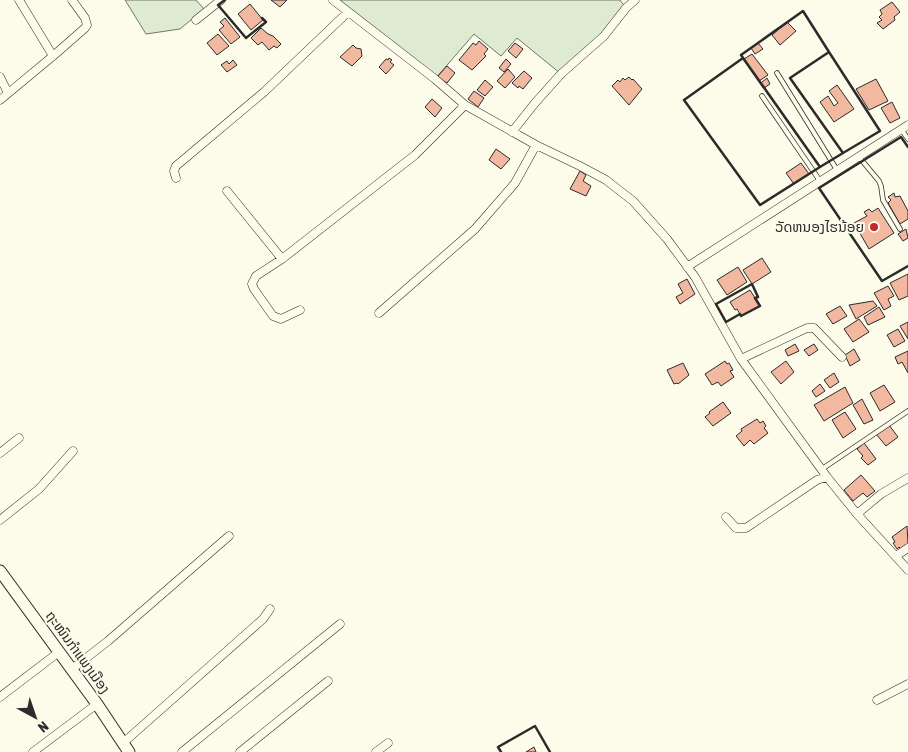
<svg xmlns="http://www.w3.org/2000/svg" width="908" height="752" viewBox="0 0 908 752" font-family="'Asap Condensed','Noto Sans Lao',sans-serif">
<style>
.green{fill:#deebd1;stroke:#74746e}
.building{fill:#f2b8a0;stroke:#2b2b2b}
.lines{fill:none;stroke-linecap:round;stroke-linejoin:round}
.lane-casing{stroke:#2b2b2b;stroke-width:5.5}
.street-casing{stroke:#2b2b2b;stroke-width:9}
.primary-casing{stroke:#2b2b2b;stroke-width:13}
.lane{stroke:#fdfbea;stroke-width:4}
.street{stroke:#fdfbea;stroke-width:8}
.primary{stroke:#fdfbea;stroke-width:11}
.wall{stroke:#2b2b2b;stroke-width:2.5}
.poi-dot{fill:#c62828;stroke:#fdfbea;stroke-width:2}
.labels{text-anchor:middle;stroke-width:4;stroke-linejoin:round;paint-order:stroke}
.poi-label{font-size:14px;fill:#2b2b2b;stroke:#fdfbea;text-anchor:end}
.street-label{font-size:14px;fill:#2b2b2b;stroke:#fdfbea}
</style>
<rect width="100%" height="100%" fill="#fdfbea"/>
<path class="green" d="M 125,0 L 196,0 L 204,9 L 180,29 L 146,34 Z
M 337,0 L 620,0 L 626,8 L 604,36 L 561,74 L 517,38 L 501,56 L 474,34 L 435,79 Z"/>
<path class="building" d="M 271,0 L 287,0 L 280,7 Z
M 892,2 L 900,12 L 894,17 L 895,20 L 883,29 L 877,23 L 882,20 L 879,17 L 882,14 L 880,10 Z
M 250,4 L 263,20 L 251,30 L 238,14 Z
M 225,18 L 240,37 L 231,44 L 219,30 L 224,26 L 220,22 Z
M 787,22 L 796,31 L 780,45 L 772,35 Z
M 261,28 L 268,34 L 273,36 L 281,44 L 277,48 L 274,46 L 269,50 L 262,42 L 258,45 L 251,38 Z
M 218,34 L 229,46 L 217,55 L 207,43 Z
M 479,41 L 488,49 L 484,54 L 486,56 L 472,70 L 459,60 L 473,43 L 476,45 Z
M 515,43 L 523,49 L 516,58 L 508,51 Z
M 758,43 L 763,49 L 755,54 L 751,48 Z
M 353,45 L 356,48 L 361,49 L 362,56 L 352,66 L 340,57 Z
M 752,54 L 768,75 L 759,81 L 744,59 Z
M 389,58 L 392,60 L 390,62 L 394,65 L 386,74 L 379,67 L 386,59 L 388,60 Z
M 506,59 L 511,64 L 504,72 L 499,68 Z
M 233,60 L 237,65 L 227,72 L 221,65 L 227,61 L 229,64 Z
M 447,66 L 455,73 L 447,83 L 437,77 Z
M 508,69 L 515,77 L 505,88 L 497,81 Z
M 524,71 L 532,78 L 523,89 L 519,86 L 518,88 L 512,83 Z
M 629,77 L 632,80 L 633,79 L 642,89 L 629,105 L 612,86 L 618,80 L 620,82 L 623,78 L 625,80 Z
M 767,78 L 770,84 L 764,88 L 761,83 Z
M 876,79 L 888,101 L 869,110 L 856,89 Z
M 485,80 L 493,87 L 485,96 L 477,90 Z
M 837,85 L 854,109 L 834,122 L 820,102 L 828,96 L 834,106 L 838,103 L 829,91 Z
M 474,91 L 484,98 L 478,107 L 468,99 Z
M 432,99 L 442,108 L 435,117 L 425,107 Z
M 892,102 L 900,118 L 890,123 L 881,108 Z
M 496,149 L 510,159 L 501,169 L 489,160 Z
M 801,163 L 809,174 L 794,184 L 786,173 Z
M 580,171 L 586,175 L 583,181 L 591,186 L 586,196 L 570,189 Z
M 894,193 L 895,197 L 900,196 L 908,211 L 908,219 L 900,224 L 888,203 L 891,200 L 888,197 Z
M 878,208 L 894,233 L 869,249 L 854,223 L 867,216 L 864,212 L 869,209 L 872,212 Z
M 906,229 L 908,238 L 903,241 L 898,234 Z
M 762,258 L 771,272 L 752,284 L 743,270 Z
M 738,267 L 747,282 L 727,295 L 717,280 Z
M 908,274 L 908,296 L 899,300 L 890,283 Z
M 687,279 L 695,294 L 680,304 L 676,297 L 683,293 L 678,284 Z
M 888,286 L 894,296 L 888,299 L 891,306 L 884,310 L 874,293 Z
M 750,290 L 760,306 L 741,316 L 737,309 L 735,310 L 730,302 Z
M 873,301 L 877,306 L 856,319 L 849,305 Z
M 840,306 L 847,316 L 833,324 L 826,314 Z
M 879,307 L 885,317 L 868,325 L 864,317 Z
M 859,319 L 869,332 L 853,342 L 844,329 Z
M 908,322 L 908,339 L 900,326 Z
M 898,329 L 905,341 L 894,347 L 887,335 Z
M 795,344 L 799,351 L 788,356 L 785,350 Z
M 814,344 L 818,350 L 809,356 L 804,350 Z
M 854,349 L 860,360 L 850,366 L 845,355 Z
M 908,351 L 908,373 L 902,362 L 898,364 L 895,357 Z
M 725,361 L 727,364 L 729,363 L 733,370 L 730,371 L 734,377 L 721,386 L 718,382 L 712,385 L 705,374 Z
M 786,361 L 794,372 L 781,384 L 771,372 Z
M 683,363 L 689,375 L 678,384 L 677,383 L 674,384 L 667,370 Z
M 834,373 L 839,382 L 830,388 L 824,380 Z
M 820,384 L 825,391 L 816,397 L 812,391 Z
M 884,385 L 895,402 L 880,411 L 870,393 Z
M 845,387 L 853,403 L 824,421 L 814,405 Z
M 862,399 L 873,420 L 864,424 L 853,405 Z
M 723,402 L 731,413 L 713,426 L 705,417 L 710,413 L 709,412 Z
M 845,412 L 856,429 L 843,438 L 832,420 Z
M 757,419 L 760,423 L 763,421 L 766,426 L 764,428 L 768,433 L 754,444 L 750,440 L 744,446 L 736,436 L 742,431 L 741,429 Z
M 889,425 L 898,437 L 886,446 L 876,434 Z
M 864,443 L 876,459 L 868,465 L 861,458 L 863,456 L 857,449 Z
M 861,475 L 875,491 L 867,497 L 863,493 L 853,501 L 844,490 Z
M 907,526 L 908,544 L 901,549 L 899,547 L 897,549 L 893,543 L 895,542 L 892,537 Z
M 534,747 L 536,752 L 526,752 Z"/>
<g class="lines">
<defs>
<path id="lane" d="M 777,73 L 837,170
M 762,96 L 820,181
M 901,129 L 908,139
M 859,157 L 879,181 L 881,186 L 883,200 L 900,229
M 822,469 L 908,411"/>
<path id="street" d="M 333,0 L 435,79 L 465,105 L 536,145 L 580,166 L 606,180 L 633,201 L 667,239 L 695,277 L 741,359 L 827,477 L 857,514 L 908,570
M 196,20 L 221,0
M 53,56 L 85,28 L 87,25 L 85,18 L 72,0
M 0,77 L 8,93
M 0,100 L 53,56 L 19,0
M 512,132 L 535,103 L 561,74 L 604,36 L 626,8 L 635,0
M 176,178 L 174,171 L 176,166 L 264,92 L 348,12
M 227,191 L 282,259
M 687,267 L 908,125
M 300,310 L 281,319 L 273,316 L 254,289 L 252,284 L 256,276 L 282,259 L 415,155 L 465,105
M 379,313 L 475,229 L 515,183 L 536,145
M 741,359 L 807,328 L 814,328 L 842,357
M 0,453 L 19,438
M 857,514 L 881,494 L 908,478
M 726,517 L 736,528 L 746,528 L 817,480 L 827,477
M 0,520 L 39,489 L 73,451
M 896,556 L 908,548
M 72,669 L 108,641 L 229,536
M 0,697 L 59,652
M 877,700 L 908,684
M 123,743 L 263,619 L 270,609
M 33,752 L 97,704
M 182,752 L 340,624
M 240,752 L 328,681
M 376,752 L 388,743"/>
<path id="primary" d="M 0,571 L 97,704 L 129,752"/>
</defs>
<use href="#lane" class="lane-casing"/>
<use href="#street" class="street-casing"/>
<use href="#primary" class="primary-casing"/>
<use href="#lane" class="lane"/>
<use href="#street" class="street"/>
<use href="#primary" class="primary"/>
<path class="wall" d="M 225,0 L 218,5 L 246,38 L 266,22 L 262,18
M 803,11 L 829,52 L 790,78 L 843,153 L 820,167 L 741,55 Z
M 829,52 L 880,131 L 843,153 L 790,78 Z
M 743,58 L 820,167 L 760,205 L 684,100 Z
M 908,147 L 901,137 L 819,188 L 882,281 L 908,266
M 752,284 L 758,297 L 755,298 L 760,306 L 741,316 L 740,314 L 726,322 L 716,304 Z
M 501,752 L 498,747 L 535,726 L 550,752"/>
</g>
<circle class="poi-dot" cx="874" cy="227" r="5"/>
<g class="labels">
<g class="poi-label">
<text x="864" y="232">ວັດຫນອງໄຮນ້ອຍ</text>
</g>
<g class="street-label">
<text transform="translate(78 652) rotate(54)" y="5">ຖະໜົນກຳແພງເມືອງ</text>
</g>
</g>
<g transform="translate(35 717) rotate(140)" stroke="#fdfbea" stroke-width="4" paint-order="stroke">
<path d="M0-4L9 19L0 12L-9 19Z" fill="#2b2b2b"/>
<text y="-8" font-size="14" font-weight="bold" text-anchor="middle" fill="#2b2b2b">N</text>
</g>
</svg>
